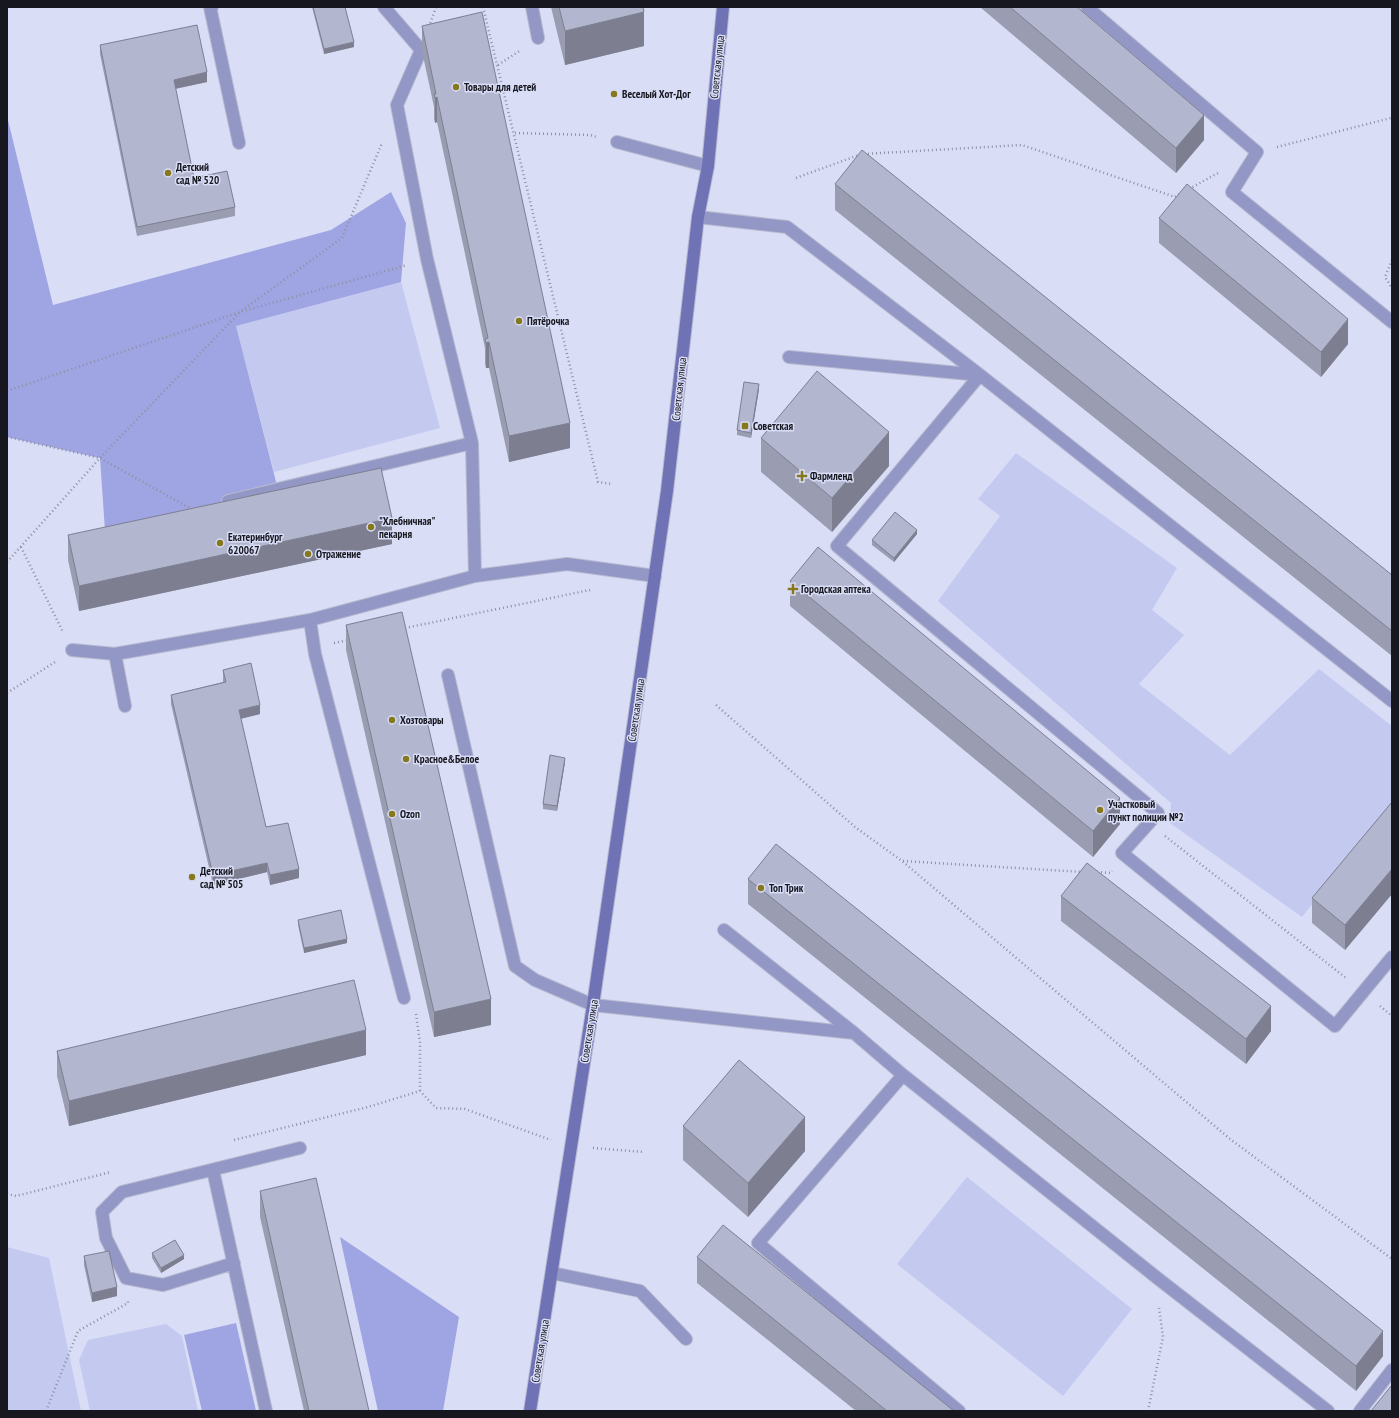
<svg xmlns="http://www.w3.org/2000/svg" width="1399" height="1418" viewBox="0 0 1399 1418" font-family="'PT Sans Narrow',sans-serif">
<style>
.green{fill:#c4c9f0}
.forest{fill:#9fa4e2}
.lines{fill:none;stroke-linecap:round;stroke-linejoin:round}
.lane-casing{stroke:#b6b9cf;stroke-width:14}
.secondary-casing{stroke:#b6b9cf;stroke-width:14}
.path{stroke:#8d90a2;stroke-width:2.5;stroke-dasharray:1 3;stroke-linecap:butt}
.lane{stroke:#9397c5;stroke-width:12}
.secondary{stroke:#6f73b6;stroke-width:12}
.wall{fill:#9a9db2}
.shaded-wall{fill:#7d7f91}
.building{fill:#b3b6cf;stroke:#7d7f91}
.poi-dot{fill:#86781d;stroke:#d9ddf6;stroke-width:1.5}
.labels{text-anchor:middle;stroke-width:3;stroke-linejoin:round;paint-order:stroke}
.street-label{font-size:11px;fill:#16171f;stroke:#d9ddf6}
.poi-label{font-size:11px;font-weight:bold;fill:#16171f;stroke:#d9ddf6;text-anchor:start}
</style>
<rect width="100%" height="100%" fill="#d9ddf6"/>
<path class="green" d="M 401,282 L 440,428 L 274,472 L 236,326 Z
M 1016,453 L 1177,568 L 1152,610 L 1184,635 L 1139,684 L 1230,755 L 1319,669 L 1392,726 L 1392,804 L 1302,917 L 1170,823 L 1171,803 L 938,601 L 1000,516 L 978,499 Z
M 967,1177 L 1132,1309 L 1063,1396 L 897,1264 Z
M 7,1247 L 49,1258 L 81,1411 L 7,1411 Z
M 166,1324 L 182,1336 L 198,1411 L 90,1411 L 79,1360 L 88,1340 Z"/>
<path class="forest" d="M 7,116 L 53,305 L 331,230 L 391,192 L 406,223 L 401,282 L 236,326 L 282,505 L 106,545 L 100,458 L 7,437 Z
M 340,1237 L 459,1317 L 443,1411 L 378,1411 Z
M 236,1323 L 256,1411 L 202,1411 L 184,1335 Z"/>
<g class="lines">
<defs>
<path id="lane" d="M 212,7 L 210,7 L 239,143
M 384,7 L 421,50 L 397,105 L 427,259 L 472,443 L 475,576
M 532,7 L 538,38
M 1087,7 L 1257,152 L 1232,192 L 1392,322
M 617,142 L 708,166
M 698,217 L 787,227 L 980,375 L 1392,701
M 789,357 L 980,375 L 837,546 L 1158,813 L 1122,853 L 1335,1026 L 1392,957
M 228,501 L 472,443
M 72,650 L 115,654 L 310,620
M 115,654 L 125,706
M 448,675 L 515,966 L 535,980 L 593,1005 L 854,1033
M 724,930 L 854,1033 L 903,1075 L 1156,1277 L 1328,1411
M 404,998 L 315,654 L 310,620 L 475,576 L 567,564 L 655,576
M 903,1075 L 758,1243 L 959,1411
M 213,1170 L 266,1411
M 234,1263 L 163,1285 L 126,1278 L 106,1238 L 102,1212 L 122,1192 L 300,1148
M 552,1273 L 640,1291 L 686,1339
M 1360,1411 L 1392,1370"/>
<path id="secondary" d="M 530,1411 L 593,1005 L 667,491 L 698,217 L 708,166 L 723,7"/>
</defs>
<use href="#lane" class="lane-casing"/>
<use href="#secondary" class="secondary-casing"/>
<path class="path" d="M 483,7 L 598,482 L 612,484
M 429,27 L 436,7
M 498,65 L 521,50
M 515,133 L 590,135 L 597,137
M 1277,147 L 1391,118 L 1392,116
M 864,154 L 1022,145 L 1175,197 L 1179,194
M 796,178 L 859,155
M 1189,189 L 1218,173
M 1392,260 L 1385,277 L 1392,288
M 7,391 L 240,312 L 407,265
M 7,437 L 100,458 L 195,511
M 21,547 L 63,632
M 7,562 L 100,458 L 240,312 L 342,238 L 382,143
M 405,628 L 590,590
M 334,643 L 349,640
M 7,693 L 55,662
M 716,705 L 855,827 L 902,861 L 1230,1139 L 1392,1259
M 1165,836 L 1346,978
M 903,861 L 1082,872
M 1097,872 L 1111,873 L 1112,871
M 1380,1006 L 1392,1016
M 416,1014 L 420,1043 L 420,1091
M 234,1140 L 368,1107 L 420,1091 L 436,1108 L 465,1109 L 551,1140
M 593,1148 L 644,1152
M 7,1194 L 16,1196 L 111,1172
M 46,1411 L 78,1331 L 128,1303 L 128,1299
M 1148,1411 L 1163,1337 L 1159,1308"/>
<use href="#lane" class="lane"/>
<use href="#secondary" class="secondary"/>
</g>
<path class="wall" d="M 312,7 L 345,7 L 354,47 L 324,54 Z
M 551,7 L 643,7 L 644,46 L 565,65 Z
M 980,7 L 1077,7 L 1204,140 L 1176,173 Z
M 422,26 L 570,448 L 509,462 L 489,368 L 486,368 L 485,364 L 485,348 L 437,122 L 435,123 L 434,119 L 434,107 L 422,51 Z
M 100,45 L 207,82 L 175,89 L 194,178 L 235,207 L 235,216 L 137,236 L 100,54 Z
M 835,184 L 1392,575 L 1392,656 L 835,210 Z
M 1159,218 L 1348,344 L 1321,377 L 1159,243 Z
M 759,389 L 751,438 L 737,435 L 737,430 Z
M 761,438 L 889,466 L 832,532 L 761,472 Z
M 917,534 L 894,562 L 872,545 L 872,540 Z
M 68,535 L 392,544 L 79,611 L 68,560 Z
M 790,581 L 1120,824 L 1093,857 L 790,606 Z
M 346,625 L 491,1025 L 434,1037 L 346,650 Z
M 223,670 L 260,714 L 241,719 L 266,827 L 299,878 L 270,885 L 267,872 L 213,885 L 171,704 L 171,695 L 223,682 Z
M 565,762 L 557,811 L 543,809 L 543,804 Z
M 1392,802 L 1392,894 L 1345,950 L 1312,923 L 1312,898 Z
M 748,879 L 1383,1356 L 1356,1391 L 748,904 Z
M 1061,896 L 1271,1031 L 1246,1064 L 1061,921 Z
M 298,920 L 347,943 L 304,953 L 298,925 Z
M 57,1051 L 366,1055 L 69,1126 L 57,1076 Z
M 683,1126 L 805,1151 L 748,1217 L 683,1160 Z
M 260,1191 L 369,1411 L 304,1411 L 260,1217 Z
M 152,1253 L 184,1259 L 161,1273 L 152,1258 Z
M 84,1256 L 117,1296 L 92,1302 L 84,1265 Z
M 697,1257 L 954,1411 L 856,1411 L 697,1283 Z"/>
<path class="shaded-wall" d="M 644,12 L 644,46 L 565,65 L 565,31 Z
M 354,42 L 354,47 L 324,54 L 324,49 Z
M 207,72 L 207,82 L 174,89 L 174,80 Z
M 437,97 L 437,122 L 435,123 L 435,98 Z
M 1204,115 L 1204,140 L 1176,173 L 1176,148 Z
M 1348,319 L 1348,344 L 1321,377 L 1321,352 Z
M 489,342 L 489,368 L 486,368 L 486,343 Z
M 759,384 L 759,389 L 751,438 L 751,433 Z
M 570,423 L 570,448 L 509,462 L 509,436 Z
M 889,432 L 889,466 L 832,532 L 832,498 Z
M 392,518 L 392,544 L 79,611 L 79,586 Z
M 917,530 L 917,534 L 894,562 L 894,558 Z
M 260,705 L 260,714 L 239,719 L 239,710 Z
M 565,758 L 565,762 L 557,811 L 557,806 Z
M 1120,798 L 1120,824 L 1093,857 L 1093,831 Z
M 267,863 L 267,872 L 213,885 L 213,875 Z
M 299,869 L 299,878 L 270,885 L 270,875 Z
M 1392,869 L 1392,894 L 1345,950 L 1345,925 Z
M 347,939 L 347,943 L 304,953 L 304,948 Z
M 491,999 L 491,1025 L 434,1037 L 434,1012 Z
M 1271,1006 L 1271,1031 L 1246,1064 L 1246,1039 Z
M 366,1030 L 366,1055 L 69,1126 L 69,1101 Z
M 805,1117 L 805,1151 L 748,1217 L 748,1183 Z
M 184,1255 L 184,1259 L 161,1273 L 161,1268 Z
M 117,1287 L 117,1296 L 92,1302 L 92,1293 Z
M 1383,1331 L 1383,1356 L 1356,1391 L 1356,1366 Z"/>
<path class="building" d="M 313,7 L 345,7 L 354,42 L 324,49 Z
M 559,7 L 643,7 L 644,12 L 565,31 Z
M 1010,7 L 1077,7 L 1204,115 L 1176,148 Z
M 482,12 L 570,423 L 509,436 L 489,342 L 486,343 L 485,339 L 488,338 L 437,97 L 435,98 L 434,94 L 436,94 L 422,26 Z
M 197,25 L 207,72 L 174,80 L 194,178 L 227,171 L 235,207 L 137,227 L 100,45 Z
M 862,150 L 1392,575 L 1392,631 L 835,184 Z
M 1187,184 L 1348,319 L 1321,352 L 1159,218 Z
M 817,371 L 889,432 L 832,498 L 761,438 Z
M 744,382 L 759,384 L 751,433 L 737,430 Z
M 381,468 L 392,518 L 79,586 L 68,535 Z
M 895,512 L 917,530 L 894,558 L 872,540 Z
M 818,547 L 1120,798 L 1093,831 L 790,581 Z
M 402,612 L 491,999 L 434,1012 L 346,625 Z
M 251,663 L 260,705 L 239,710 L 266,827 L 288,823 L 299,869 L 270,875 L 267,863 L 213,875 L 171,695 L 226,682 L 223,670 Z
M 550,755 L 565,758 L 557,806 L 543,804 Z
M 1392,802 L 1392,869 L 1345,925 L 1312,898 Z
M 776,844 L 1383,1331 L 1356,1366 L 748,879 Z
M 1087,863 L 1271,1006 L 1246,1039 L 1061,896 Z
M 341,910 L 347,939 L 304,948 L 298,920 Z
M 354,980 L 366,1030 L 69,1101 L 57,1051 Z
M 739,1060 L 805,1117 L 748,1183 L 683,1126 Z
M 316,1178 L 369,1411 L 309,1411 L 260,1191 Z
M 723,1225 L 954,1411 L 887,1411 L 697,1257 Z
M 175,1240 L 184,1255 L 161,1268 L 152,1253 Z
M 109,1251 L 117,1287 L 92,1293 L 84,1256 Z
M 1391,1386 L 1392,1387 L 1392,1411 L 1371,1411 Z"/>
<g class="poi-dot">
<circle cx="456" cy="87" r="4"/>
<circle cx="614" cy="94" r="4"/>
<circle cx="168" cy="173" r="4"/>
<circle cx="519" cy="321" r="4"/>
<rect x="741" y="422" width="8" height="8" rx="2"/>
<path d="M800 470h4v4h4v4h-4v4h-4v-4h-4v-4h4z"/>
<circle cx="371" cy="527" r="4"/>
<circle cx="220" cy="543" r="4"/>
<circle cx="308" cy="554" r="4"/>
<path d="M791 583h4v4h4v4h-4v4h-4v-4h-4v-4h4z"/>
<circle cx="392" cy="720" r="4"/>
<circle cx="406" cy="759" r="4"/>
<circle cx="1100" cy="810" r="4"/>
<circle cx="392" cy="814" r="4"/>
<circle cx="192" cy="877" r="4"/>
<circle cx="761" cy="888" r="4"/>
</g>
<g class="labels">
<g class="street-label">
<text transform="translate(717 67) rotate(-84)" y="4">Советская улица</text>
<text transform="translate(679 389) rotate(-84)" y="4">Советская улица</text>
<text transform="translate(636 710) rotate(-82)" y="4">Советская улица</text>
<text transform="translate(589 1031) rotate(-81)" y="4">Советская улица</text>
<text transform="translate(540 1351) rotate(-81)" y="4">Советская улица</text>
</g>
<g class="poi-label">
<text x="464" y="91">Товары для детей</text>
<text x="622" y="98">Веселый Хот-Дог</text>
<text x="176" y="171">Детский<tspan x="176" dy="13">сад № 520</tspan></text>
<text x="527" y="325">Пятёрочка</text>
<text x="753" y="430">Советская</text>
<text x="810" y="480">Фармленд</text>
<text x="379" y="525">"Хлебничная"<tspan x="379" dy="13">пекарня</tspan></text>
<text x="228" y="541">Екатеринбург<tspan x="228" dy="13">620067</tspan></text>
<text x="316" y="558">Отражение</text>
<text x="801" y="593">Городская аптека</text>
<text x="400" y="724">Хозтовары</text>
<text x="414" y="763">Красное&amp;Белое</text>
<text x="1108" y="808">Участковый<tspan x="1108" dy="13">пункт полиции №2</tspan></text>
<text x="400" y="818">Ozon</text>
<text x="200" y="875">Детский<tspan x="200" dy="13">сад № 505</tspan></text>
<text x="769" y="892">Топ Трик</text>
</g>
</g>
<rect width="1399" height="1418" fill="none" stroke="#16171f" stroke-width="16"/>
</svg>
